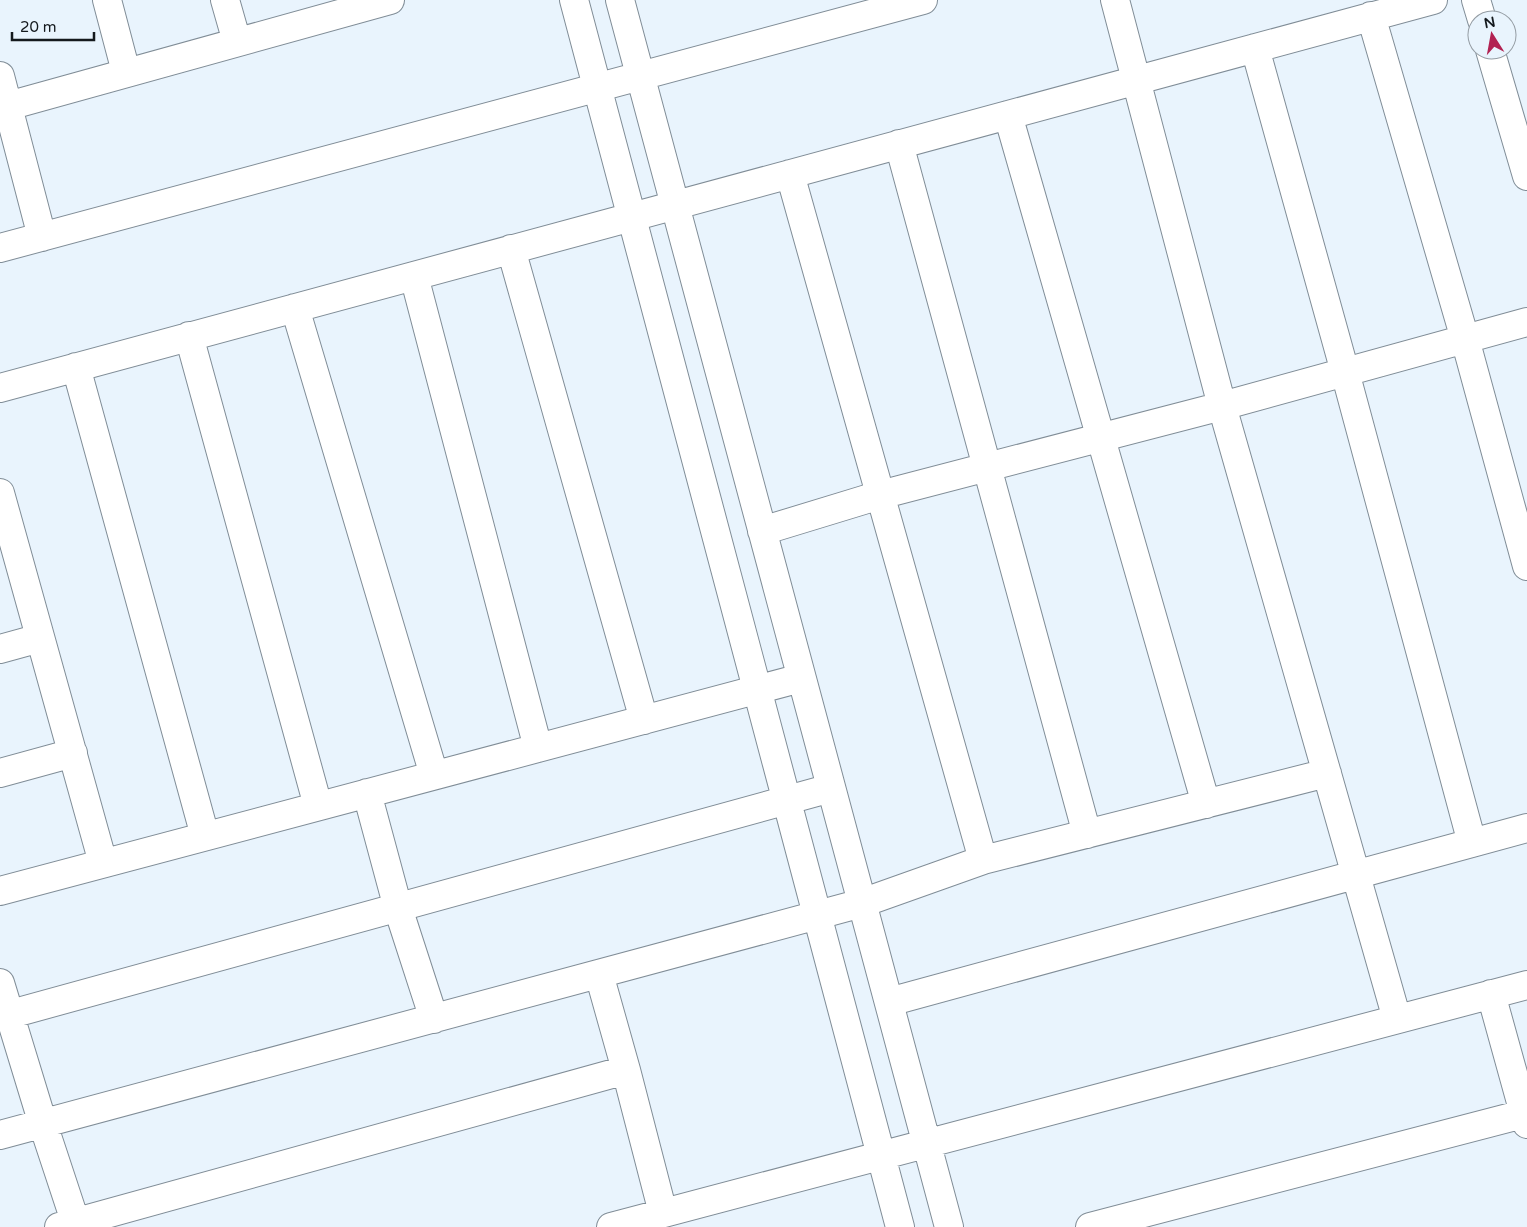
<svg xmlns="http://www.w3.org/2000/svg" width="1527" height="1227" viewBox="0 0 1527 1227" font-family="'Varela Round',sans-serif">
<style>
.lines{fill:none;stroke-linecap:round;stroke-linejoin:round}
.minor-casing{stroke:#808d97;stroke-width:30}
.minor{stroke:#fff;stroke-width:28}
</style>
<rect width="100%" height="100%" fill="#e9f4fd"/>
<g class="lines">
<defs>
<path id="minor" d="M 107,0 L 126,72
M 225,0 L 237,42
M 574,0 L 900,1227
M 620,0 L 949,1227
M 1115,0 L 1222,406 L 1397,1019
M 1476,0 L 1482,20
M 1371,16 L 1465,339 L 1527,566
M 1255,48 L 1345,372 L 1472,843
M 1490,50 L 1527,176
M 0,76 L 42,237
M 8,106 L 390,0
M 1008,115 L 1206,804
M 899,144 L 1087,834
M 0,248 L 923,0
M 511,249 L 644,720
M 414,276 L 538,748
M 295,308 L 434,775
M 189,336 L 318,806
M 76,367 L 205,836
M 0,388 L 1433,0
M 0,493 L 103,863
M 762,531 L 880,495 L 1222,406 L 1527,322
M 0,649 L 40,638
M 0,773 L 73,753
M 367,793 L 398,908 L 434,1019
M 983,860 L 1327,773
M 0,891 L 801,678
M 599,974 L 626,1070
M 0,983 L 43,1124 L 77,1227
M 1491,994 L 1527,1124
M 889,1002 L 1527,828
M 0,1017 L 831,788
M 0,1135 L 862,903 L 983,860 L 790,174
M 59,1227 L 626,1070 L 663,1213
M 611,1227 L 1527,985
M 1090,1227 L 1527,1113"/>
</defs>
<use href="#minor" class="minor-casing"/>
<use href="#minor" class="minor"/>
</g>
<g transform="translate(1492 35) rotate(349)"><circle r="24" fill="#e9f4fd" stroke="#949ca3"/>
<path d="M0-4L9 19L0 12L-9 19Z" fill="#b22252"/>
<text y="-8" font-size="14" font-weight="bold" text-anchor="middle" fill="#14191d">N</text>
</g>
<path d="M12 32v8h82v-8" fill="none" stroke="#14191d" stroke-width="2.5"/>
<text x="20" y="32" font-size="15" fill="#14191d" stroke="#e9f4fd" stroke-width="4" paint-order="stroke">20 m</text>
</svg>
